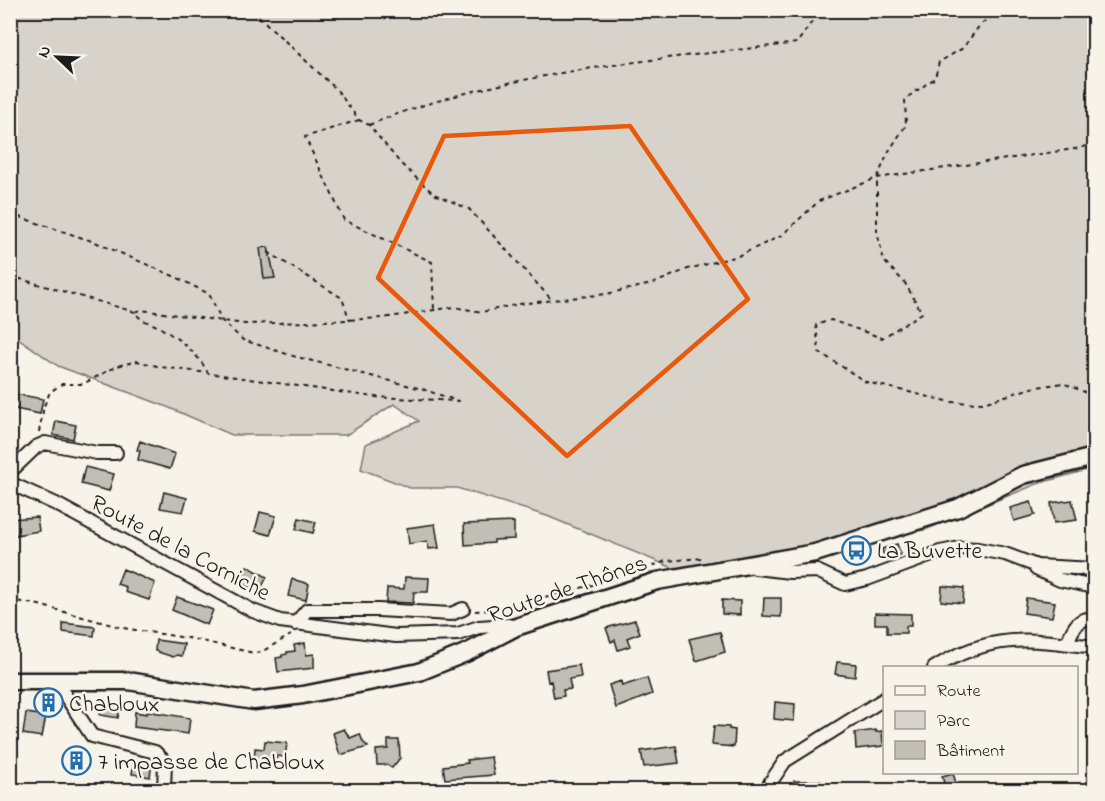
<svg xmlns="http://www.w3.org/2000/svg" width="1105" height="801" viewBox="0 0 1105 801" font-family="'Indie Flower',sans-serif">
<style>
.green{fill:#d7d3cb;stroke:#7a7874;stroke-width:1.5}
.building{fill:#c0beb5;stroke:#1c1c1c;stroke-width:1.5}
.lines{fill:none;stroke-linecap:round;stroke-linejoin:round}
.street-casing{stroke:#1c1c1c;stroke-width:16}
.secondary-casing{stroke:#1c1c1c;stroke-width:21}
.path{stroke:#1c1c1c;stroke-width:2;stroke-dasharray:4.5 4.5;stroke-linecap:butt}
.street{stroke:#f7f3e8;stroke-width:12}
.secondary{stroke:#f7f3e8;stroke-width:16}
.marked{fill:none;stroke:#e8590c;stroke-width:4.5;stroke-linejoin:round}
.labels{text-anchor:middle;stroke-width:5;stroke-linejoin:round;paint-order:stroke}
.street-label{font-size:24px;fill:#1c1c1c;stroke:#f7f3e8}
.poi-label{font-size:24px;fill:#1c1c1c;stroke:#f7f3e8;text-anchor:start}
</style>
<rect width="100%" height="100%" fill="#f7f3e8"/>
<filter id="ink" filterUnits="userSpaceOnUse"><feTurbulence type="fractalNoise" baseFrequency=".0167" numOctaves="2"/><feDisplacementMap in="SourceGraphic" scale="12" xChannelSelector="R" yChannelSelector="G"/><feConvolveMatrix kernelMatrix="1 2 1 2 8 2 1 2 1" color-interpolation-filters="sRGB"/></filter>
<g filter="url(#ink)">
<path class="green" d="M 11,11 L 1094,11 L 1094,468 L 1037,484 L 925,530 L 842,540 L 673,568 L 547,516 L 457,488 L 410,488 L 361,469 L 366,444 L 419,421 L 394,404 L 346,435 L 232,435 L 165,406 L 58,366 L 11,333 Z"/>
<path class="building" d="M 268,247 L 275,278 L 264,279 L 260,248 Z
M 10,393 L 43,399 L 40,414 L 10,408 Z
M 56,421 L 76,425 L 73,439 L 53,435 Z
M 140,441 L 175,454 L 170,469 L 138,460 L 140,451 L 137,450 Z
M 85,467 L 114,474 L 109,491 L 81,484 Z
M 164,492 L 187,498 L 183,512 L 160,508 Z
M 1072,500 L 1077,520 L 1054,523 L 1051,503 Z
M 1031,502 L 1035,515 L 1014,521 L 1010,508 Z
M 260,512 L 276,516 L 270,535 L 255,531 Z
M 37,517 L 39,531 L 10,536 L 10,519 Z
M 299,518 L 316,522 L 313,533 L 296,529 Z
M 514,522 L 514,539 L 494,540 L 494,543 L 465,545 L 464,524 Z
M 435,524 L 439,548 L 429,549 L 427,541 L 409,544 L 407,528 Z
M 897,544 L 901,554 L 885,560 L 882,549 Z
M 247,566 L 267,577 L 259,592 L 239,582 Z
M 123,569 L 155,583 L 149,600 L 125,592 L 126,587 L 117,584 Z
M 405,577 L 429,578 L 428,592 L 414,592 L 413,603 L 386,602 L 387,588 L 404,589 Z
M 292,579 L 309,584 L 306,600 L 288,596 Z
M 942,586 L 964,588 L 963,603 L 941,601 Z
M 177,597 L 213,610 L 207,625 L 172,610 Z
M 764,598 L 781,598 L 781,617 L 763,616 Z
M 1026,598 L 1055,602 L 1052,617 L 1024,613 Z
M 722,600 L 740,601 L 740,615 L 722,614 Z
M 875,613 L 911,614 L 911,626 L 906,626 L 906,633 L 887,633 L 887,624 L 875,624 Z
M 635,620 L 640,633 L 627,638 L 630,646 L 618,650 L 615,640 L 611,642 L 606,628 Z
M 63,623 L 95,627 L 94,636 L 63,632 Z
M 720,632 L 725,652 L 696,661 L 689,639 Z
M 156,640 L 184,644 L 182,656 L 177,655 L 173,657 L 155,651 Z
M 305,643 L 306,655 L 314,654 L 314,668 L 278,672 L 276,658 L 282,657 L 282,655 L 287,654 L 287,652 L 295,651 L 294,645 Z
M 837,662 L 856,664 L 855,677 L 835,674 Z
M 579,665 L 581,677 L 569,679 L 571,689 L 563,690 L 564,696 L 554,698 L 551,681 L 548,682 L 546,670 Z
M 647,678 L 652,694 L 616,708 L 609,685 L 621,681 L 622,686 Z
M 775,702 L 795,704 L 794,721 L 774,719 Z
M 102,704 L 120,706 L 118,718 L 100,715 Z
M 147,711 L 190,718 L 188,734 L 134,727 L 135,712 L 147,714 Z
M 26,713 L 46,716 L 42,737 L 23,734 Z
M 714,726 L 729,727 L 729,729 L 735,730 L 734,747 L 712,745 Z
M 344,729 L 350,738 L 360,734 L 363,742 L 368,747 L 340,755 L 333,733 Z
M 876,730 L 876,732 L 882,731 L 883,746 L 856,749 L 855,733 Z
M 388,740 L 399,740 L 400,758 L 392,768 L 387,765 L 377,765 L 376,750 L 388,749 Z
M 265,741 L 287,743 L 285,757 L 277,756 L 276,765 L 254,763 L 255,748 L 264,749 Z
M 676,746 L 679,763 L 644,767 L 641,751 Z
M 69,754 L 87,757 L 86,769 L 67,766 Z
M 491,757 L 494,775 L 445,779 L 443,766 L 468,763 L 467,760 Z
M 134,761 L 152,763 L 150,777 L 132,774 Z
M 953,773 L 958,790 L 946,790 L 942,776 Z
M 794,781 L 820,781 L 820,790 L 794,790 Z"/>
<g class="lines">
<defs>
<path id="street" d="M 10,472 L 36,447 L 45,443 L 97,453 L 116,453
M 10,483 L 56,504 L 253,611 L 280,621 L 396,636 L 458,634 L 479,627 L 508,625 L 516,627
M 755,568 L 790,572 L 817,571 L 845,584 L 867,579 L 940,552 L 960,548 L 978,549 L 1005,554 L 1037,566 L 1094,569
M 1036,569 L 1060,580 L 1094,587
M 295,624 L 307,610 L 378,610 L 451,614 L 463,609
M 1067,643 C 1073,629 1077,617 1094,619
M 934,668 C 991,632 1032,639 1094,647
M 55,680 L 92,736 L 155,752 L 165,762 L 164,790
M 769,790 L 770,783 L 785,761 L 884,699"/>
<path id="secondary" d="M 10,681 L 128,681 L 254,701 L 303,695 L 419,672 L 468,652 L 516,627 L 657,581 L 815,553 L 958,508 L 1023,475 L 1094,457"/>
</defs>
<use href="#street" class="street-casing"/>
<use href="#secondary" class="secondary-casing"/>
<path class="path" d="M 252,10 L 337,90 L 359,120 L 369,125 L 401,164 L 434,194 L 469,209 L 551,299
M 359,120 L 305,137 L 344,220 L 432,262 L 434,310
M 369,125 C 499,71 657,60 797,43 L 820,10
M 1094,142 L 1081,148 L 877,178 L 877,232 L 884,261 L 905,283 L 922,313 L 882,338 L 831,320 L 816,325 L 819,352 L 866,382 L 951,402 L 983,403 L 1031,388 L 1063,383 L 1094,396
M 10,214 L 95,242 L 178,278 L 209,294 L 222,321 L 243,340 L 293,356 L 422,389 L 458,401 L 374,397 L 208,373
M 268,252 L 342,298 L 350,321
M 10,276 L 135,312
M 39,432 L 44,406 L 50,392 L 62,384 L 83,384 L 117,366 L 137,361 L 161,367 L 208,373 C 197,352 179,339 159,327 C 150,322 141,322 135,312 L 141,310 L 245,324 L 306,322 L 383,318 L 454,307 L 482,312 L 519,304 L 606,294 L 652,284 L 688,269 L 738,256 L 781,236 L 819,201 L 877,178 L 889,151 L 906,125 L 905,99 L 935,78 L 939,62 L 963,48 L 980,25 L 999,10
M 644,569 L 666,561 L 702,558
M 10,600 L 39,605 L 123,628 L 193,639 L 254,653 L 261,652 L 291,635
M 475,611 L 492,610 L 601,583"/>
<use href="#street" class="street"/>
<use href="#secondary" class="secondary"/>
</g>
</g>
<path class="marked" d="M 630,126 L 748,299 L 567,456 L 378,278 L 444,136 Z"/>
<defs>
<symbol id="bus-ring" viewBox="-11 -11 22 22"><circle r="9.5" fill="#f7f3e8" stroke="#1f6fb2" stroke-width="1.5"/><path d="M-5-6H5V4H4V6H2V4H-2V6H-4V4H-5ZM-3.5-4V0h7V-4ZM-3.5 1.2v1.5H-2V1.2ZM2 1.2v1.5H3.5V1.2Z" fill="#1f6fb2"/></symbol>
<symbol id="building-ring" viewBox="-11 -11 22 22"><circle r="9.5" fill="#f7f3e8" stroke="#1f6fb2" stroke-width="1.5"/><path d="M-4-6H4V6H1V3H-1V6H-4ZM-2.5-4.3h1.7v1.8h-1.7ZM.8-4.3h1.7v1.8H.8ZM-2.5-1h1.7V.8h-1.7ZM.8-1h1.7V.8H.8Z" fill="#1f6fb2"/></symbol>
</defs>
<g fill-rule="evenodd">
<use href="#bus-ring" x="840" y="534" width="33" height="33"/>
<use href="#building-ring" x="32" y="686" width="33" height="33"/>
<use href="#building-ring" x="60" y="744" width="33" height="33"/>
</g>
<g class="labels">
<g class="street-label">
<text transform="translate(181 547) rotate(28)" y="8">Route de la Corniche</text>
<text transform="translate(567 588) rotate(-19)" y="8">Route de Thônes</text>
</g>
<g class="poi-label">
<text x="877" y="558">La Buvette</text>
<text x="69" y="711">Chabloux</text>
<text x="98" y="769">7 impasse de Chabloux</text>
</g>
</g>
<rect width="1105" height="801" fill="none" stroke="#f7f3e8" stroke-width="36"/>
<rect x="18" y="18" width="1069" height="765" fill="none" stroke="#1c1c1c" stroke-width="2" filter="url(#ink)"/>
<rect x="883" y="666" width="195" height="108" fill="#f7f3e8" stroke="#9f9d96" stroke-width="1.5"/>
<rect x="895" y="686" width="30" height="9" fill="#f7f3e8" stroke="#9f9d96" stroke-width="1.5"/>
<text x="937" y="696" font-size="18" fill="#1c1c1c">Route</text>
<rect x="895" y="711" width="30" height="18" fill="#d7d3cb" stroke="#9f9d96" stroke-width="1.5"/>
<text x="937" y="726" font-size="18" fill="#1c1c1c">Parc</text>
<rect x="895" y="741" width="30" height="18" fill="#c0beb5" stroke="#9f9d96" stroke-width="1.5"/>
<text x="937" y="756" font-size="18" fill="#1c1c1c">Bâtiment</text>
<g transform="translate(57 57) rotate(293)" stroke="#f7f3e8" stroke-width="4.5" paint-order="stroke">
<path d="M0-4.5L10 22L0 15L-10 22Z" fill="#1c1c1c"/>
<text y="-9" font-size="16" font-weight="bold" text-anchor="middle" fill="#1c1c1c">N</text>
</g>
</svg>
